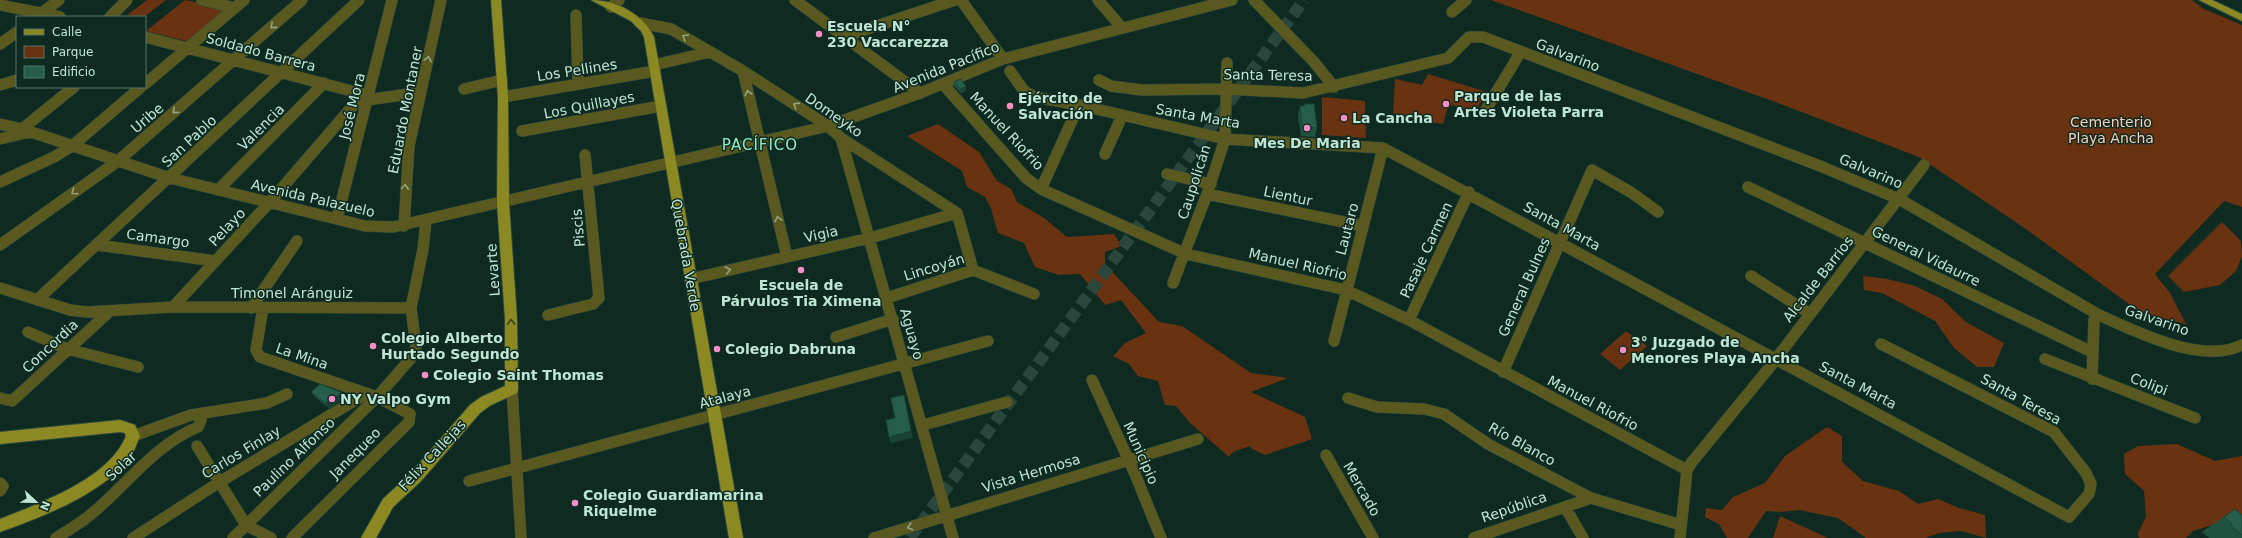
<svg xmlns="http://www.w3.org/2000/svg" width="2242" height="538" viewBox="0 0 2242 538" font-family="'DejaVu Sans',sans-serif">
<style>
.green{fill:#693211}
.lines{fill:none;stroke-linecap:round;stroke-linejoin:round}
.highway-tunnel{stroke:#29473c;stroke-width:12;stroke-dasharray:12 6;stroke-linecap:butt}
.minor-casing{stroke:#2b493e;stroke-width:12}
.major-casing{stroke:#2b493e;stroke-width:2}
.minor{stroke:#59581e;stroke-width:11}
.major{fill:#8c8923;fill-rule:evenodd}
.wall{fill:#205240}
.shaded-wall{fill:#1a4234}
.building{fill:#255f4b;stroke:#1a4234}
.oneway{stroke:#90a683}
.oneway2{stroke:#344722}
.poi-dot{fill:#fa8fc8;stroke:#0f2b21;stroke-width:1.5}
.labels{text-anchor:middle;stroke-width:3;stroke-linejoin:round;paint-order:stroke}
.poi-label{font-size:14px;font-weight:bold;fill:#bde6d5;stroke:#0f2b21;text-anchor:start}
.street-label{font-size:14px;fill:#bde6d5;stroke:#0f2b21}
.park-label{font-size:14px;fill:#faceb8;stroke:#0f2b21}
.neighbourhood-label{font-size:15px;letter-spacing:1px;fill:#91eac8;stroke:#0f2b21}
</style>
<rect width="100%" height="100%" fill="#0f2b21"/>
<path class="green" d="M 147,0 L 166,0 L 144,17 L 127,15 Z
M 185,0 L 230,9 L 190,42 L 146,31 Z
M 1491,0 L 2192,0 L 2204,9 L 2242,25 L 2242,207 L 2224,201 L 2155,274 L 2170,293 L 2186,324 L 2145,314 L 2136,309 L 2023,227 L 1919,157 L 1786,106 Z
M 1428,74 L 1487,92 L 1475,112 L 1452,105 L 1448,107 L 1443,124 L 1399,117 L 1393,113 L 1395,79 L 1422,85 Z
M 1322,97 L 1365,101 L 1366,138 L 1322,135 Z
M 938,124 L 979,152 L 997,181 L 1011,189 L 1017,202 L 1044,218 L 1067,237 L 1114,234 L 1122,246 L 1105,252 L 1105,264 L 1159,322 L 1182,326 L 1251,373 L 1288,378 L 1251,392 L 1305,417 L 1312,439 L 1265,455 L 1252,449 L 1250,446 L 1233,452 L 1229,457 L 1189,422 L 1176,406 L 1165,405 L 1158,381 L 1138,376 L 1129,364 L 1113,356 L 1125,343 L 1146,333 L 1121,300 L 1105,305 L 1080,274 L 1059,275 L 1035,267 L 1024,243 L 998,233 L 991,208 L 985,197 L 967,187 L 962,171 L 907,136 Z
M 2222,222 L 2241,241 L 2242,256 L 2236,271 L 2220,285 L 2184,292 L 2168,276 Z
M 1863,276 L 1887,279 L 1915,286 L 1942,299 L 1966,322 L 2004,343 L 1994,367 L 1977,367 L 1954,348 L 1935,321 L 1882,293 L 1864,290 Z
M 1626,331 L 1647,346 L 1620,370 L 1600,354 Z
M 1827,427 L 1842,436 L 1842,462 L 1863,481 L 1899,491 L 1918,504 L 1938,499 L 1959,508 L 1985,515 L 1986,538 L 1961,531 L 1939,533 L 1925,538 L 1866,538 L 1838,518 L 1799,510 L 1780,512 L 1766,511 L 1748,538 L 1727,538 L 1719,524 L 1705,517 L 1706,508 L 1722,510 L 1733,497 L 1765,483 L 1785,456 Z
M 2177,444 L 2215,461 L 2242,456 L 2242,516 L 2193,531 L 2186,538 L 2139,538 L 2138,533 L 2146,517 L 2144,491 L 2125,474 L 2124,454 L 2138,446 Z
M 1780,516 L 1828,538 L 1773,538 Z"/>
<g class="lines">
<path class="highway-tunnel" d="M 910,538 L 1304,0"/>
<defs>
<path id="minor" d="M 202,0 L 235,8
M 795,0 L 920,93
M 961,0 L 1003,59
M 1098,0 L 1122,28
M 1254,0 L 1314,62 L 1334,87
M 0,5 L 60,17
M 611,7 L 619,0
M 1452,12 L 1466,0
M 39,15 L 59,0
M 576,15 L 578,84
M 110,17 L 127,0
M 640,23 L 671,29 L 743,71 L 828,126 L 841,138 L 957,213 L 973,270
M 145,37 L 363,94 L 369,93
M 843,37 L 955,0
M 0,44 L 17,32
M 654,65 L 710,52
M 743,71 L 787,257
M 1010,71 L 1024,91 L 1035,97 L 1079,105 L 1225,139 L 1383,148 L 2069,517 L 2089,494 L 2091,484 L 2086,473 L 2054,432 L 1881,344
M 1099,80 L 1111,86 L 1142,90 L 1225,89 L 1303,93 L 1448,58 L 1469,37 L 1483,37 L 1820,166 L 1899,199 L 2099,315 C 2137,332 2202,365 2242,345
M 145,84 L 244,0
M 943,84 L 1026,178 L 1041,189 L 1186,254 L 1346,290 L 1409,320 L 1687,470
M 0,85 L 17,80
M 464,89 L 502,80
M 503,97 L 655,71
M 368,100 L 421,92
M 1485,111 L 1520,53
M 0,124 L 22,129 L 170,178 L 365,226 L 393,227 L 828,126 L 920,93 L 1003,59 L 1232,0
M 22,129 L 74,87
M 522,131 L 661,106
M 841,138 L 953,538
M 0,139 L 30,132
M 1105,154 L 1122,116
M 1167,174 L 1211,184
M 0,182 L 54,157 L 72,146 L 141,87
M 1748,187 L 2092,352
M 1041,189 L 1079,105
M 218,190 L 324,83
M 1207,194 L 1363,226
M 337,219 L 392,0
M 404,226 L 409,146 L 441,0
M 0,245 L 118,161 L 302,0
M 97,245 L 215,261
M 1751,276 L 1809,313
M 690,279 L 870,238 L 957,213
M 1173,283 L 1207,194 L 1225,139 L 1227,63
M 0,288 L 70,310 L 87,312 L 173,307 L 411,308
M 887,298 L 973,270 L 1034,294
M 37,300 L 359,0
M 173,307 L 269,203 L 363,94
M 251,308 L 297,241
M 262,314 L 256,350 L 260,357 L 377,397 L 410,414 L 409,422 L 292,538
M 548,315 L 593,304 L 599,298 L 585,155
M 1409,320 L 1469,192
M 28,332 L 67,349 L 138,367
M 836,337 L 893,319
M 1334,341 L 1383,148
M 2045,359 L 2195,418
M 1503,372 L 1592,170 L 1632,193 L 1658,212
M 2092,379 L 2094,320 L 2099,315
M 1092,380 L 1135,474 L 1161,538
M 512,389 L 521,538
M 0,398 L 12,401 L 109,312
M 1348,398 L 1377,407 L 1424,409 L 1444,414 L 1488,444 L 1591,498 L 1681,525
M 923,425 L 1007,402
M 133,436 L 191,415 L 267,403 L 287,394
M 197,446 L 246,525 L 271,538
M 1326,455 L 1373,538
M 469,481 L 988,341
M 0,483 L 3,486 L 0,491
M 56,538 C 67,531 79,524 89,516 C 126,486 154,445 198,427 L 201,420 L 199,415
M 133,538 L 218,483 L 367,393
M 233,538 L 377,397 L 412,357 L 416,347 L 411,308 L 423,249 L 426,221
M 874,538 L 1198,439
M 1474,538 L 1565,507
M 1583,538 L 1565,507 L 1591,498
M 1680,538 L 1687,470 L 1692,462 L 1769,368 L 1924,165"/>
<path id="major" d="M 491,0 L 501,0 L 508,97 L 509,203 L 517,319 L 518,389 L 517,393 L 491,405 L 480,413 L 421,481 L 393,507 L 376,538 L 361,538 L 383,499 L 411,473 L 470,405 L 481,397 L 505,386 L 505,319 L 497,203 L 498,97 Z
M 591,0 C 616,0 643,14 654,37 L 743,538 L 729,538 L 644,37 L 641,31 L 631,21 Z
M 2199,0 L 2212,0 L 2242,14 L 2242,21 Z
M 120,420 L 135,425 L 140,436 C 137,442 135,450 131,456 C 105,493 42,517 0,532 L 0,519 C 40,503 109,479 126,436 L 125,433 L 120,432 L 0,444 L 0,432 Z"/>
</defs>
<use href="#minor" class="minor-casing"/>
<use href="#major" class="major-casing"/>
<use href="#minor" class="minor"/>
<use href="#major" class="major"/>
</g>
<path class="wall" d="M 954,82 L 966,91 L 961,93 L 954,86 Z
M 1304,104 L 1317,128 L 1315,137 L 1301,136 L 1298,116 L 1300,106 L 1304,106 Z
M 311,392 L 343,393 L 347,397 L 329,408 L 315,397 Z
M 2235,509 L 2242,515 L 2242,538 L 2209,538 L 2202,532 Z"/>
<path class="shaded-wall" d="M 966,87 L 966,91 L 961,93 L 960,89 Z
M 343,393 L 347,397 L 329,408 L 325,403 Z
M 905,401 L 913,438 L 891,443 L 889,437 Z"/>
<path class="building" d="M 961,79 L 966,87 L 960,89 L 954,82 Z
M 1304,104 L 1314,104 L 1317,128 L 1302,127 L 1300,106 L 1305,106 Z
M 320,384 L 343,393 L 325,403 L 311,392 Z
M 904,395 L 911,431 L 889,437 L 886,420 L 895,418 L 891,398 Z
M 2235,509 L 2242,515 L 2242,535 L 2231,526 L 2232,524 L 2224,517 Z"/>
<defs><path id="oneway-chevron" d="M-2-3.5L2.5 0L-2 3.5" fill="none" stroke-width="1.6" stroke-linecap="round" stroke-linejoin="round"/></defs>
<g class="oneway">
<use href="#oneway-chevron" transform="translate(273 26) rotate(139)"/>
<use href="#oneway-chevron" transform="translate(685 37) rotate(-150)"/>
<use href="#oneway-chevron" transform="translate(428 59) rotate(-78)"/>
<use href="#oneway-chevron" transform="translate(748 93) rotate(-104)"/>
<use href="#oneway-chevron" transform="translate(796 105) rotate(-148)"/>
<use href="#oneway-chevron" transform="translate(175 111) rotate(139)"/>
<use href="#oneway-chevron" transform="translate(405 187) rotate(-86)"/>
<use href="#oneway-chevron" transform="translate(74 192) rotate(145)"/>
<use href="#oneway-chevron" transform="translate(778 219) rotate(-103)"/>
<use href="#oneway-chevron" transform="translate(728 270) rotate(-13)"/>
<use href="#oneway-chevron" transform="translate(910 527) rotate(163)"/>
</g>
<use class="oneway2" href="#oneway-chevron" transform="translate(511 322) rotate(-92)"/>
<g class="poi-dot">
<circle cx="819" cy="34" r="4"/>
<circle cx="1446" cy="104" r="4"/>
<circle cx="1010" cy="106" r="4"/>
<circle cx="1344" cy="118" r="4"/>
<circle cx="1307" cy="128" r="4"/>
<circle cx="801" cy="270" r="4"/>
<circle cx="373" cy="346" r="4"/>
<circle cx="717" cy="349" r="4"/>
<circle cx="1623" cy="350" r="4"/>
<circle cx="425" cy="375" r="4"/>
<circle cx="332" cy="399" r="4"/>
<circle cx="575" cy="503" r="4"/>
</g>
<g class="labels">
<g class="poi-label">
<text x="827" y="31">Escuela N°<tspan x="827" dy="16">230 Vaccarezza</tspan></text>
<text x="1454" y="101">Parque de las<tspan x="1454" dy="16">Artes Violeta Parra</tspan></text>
<text x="1018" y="103">Ejército de<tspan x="1018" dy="16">Salvación</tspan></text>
<text x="1352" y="123">La Cancha</text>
<text x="1307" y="148" text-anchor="middle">Mes De Maria</text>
<text x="801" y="290" text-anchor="middle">Escuela de<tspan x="801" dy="16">Párvulos Tia Ximena</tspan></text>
<text x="381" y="343">Colegio Alberto<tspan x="381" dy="16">Hurtado Segundo</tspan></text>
<text x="1631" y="347">3° Juzgado de<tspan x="1631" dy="16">Menores Playa Ancha</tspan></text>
<text x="725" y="354">Colegio Dabruna</text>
<text x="433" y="380">Colegio Saint Thomas</text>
<text x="340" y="404">NY Valpo Gym</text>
<text x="583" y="500">Colegio Guardiamarina<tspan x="583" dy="16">Riquelme</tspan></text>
</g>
<g class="street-label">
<text transform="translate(261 52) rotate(15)" y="5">Soldado Barrera</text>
<text transform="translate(1568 55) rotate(21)" y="5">Galvarino</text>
<text transform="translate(946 67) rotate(-22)" y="5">Avenida Pacífico</text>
<text transform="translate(577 70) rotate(-9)" y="5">Los Pellines</text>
<text transform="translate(1268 75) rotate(1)" y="5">Santa Teresa</text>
<text transform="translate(589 105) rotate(-11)" y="5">Los Quillayes</text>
<text transform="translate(352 106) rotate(-76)" y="5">José Mora</text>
<text transform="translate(405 110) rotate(-79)" y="5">Eduardo Montaner</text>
<text transform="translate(834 115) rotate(35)" y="5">Domeyko</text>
<text transform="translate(1198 116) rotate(10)" y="5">Santa Marta</text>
<text transform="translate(147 118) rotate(-41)" y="5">Uribe</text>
<text transform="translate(261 127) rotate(-45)" y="5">Valencia</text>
<text transform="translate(1007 131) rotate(47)" y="5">Manuel Riofrio</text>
<text transform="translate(189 141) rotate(-43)" y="5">San Pablo</text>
<text transform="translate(1871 171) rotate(23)" y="5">Galvarino</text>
<text transform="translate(1194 182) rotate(-72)" y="5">Caupolicán</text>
<text transform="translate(1288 196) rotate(12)" y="5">Lientur</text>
<text transform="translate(313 198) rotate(13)" y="5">Avenida Palazuelo</text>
<text transform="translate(1562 226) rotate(29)" y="5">Santa Marta</text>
<text transform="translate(227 227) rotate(-47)" y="5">Pelayo</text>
<text transform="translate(578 228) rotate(-95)" y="5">Piscis</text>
<text transform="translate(1347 229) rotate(-75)" y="5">Lautaro</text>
<text transform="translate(821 234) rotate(-13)" y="5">Vigia</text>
<text transform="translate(158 238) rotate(8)" y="5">Camargo</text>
<text transform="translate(1426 250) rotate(-65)" y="5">Pasaje Carmen</text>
<text transform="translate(686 255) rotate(80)" y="5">Quebrada Verde</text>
<text transform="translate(1926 256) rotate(26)" y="5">General Vidaurre</text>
<text transform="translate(1298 264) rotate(13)" y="5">Manuel Riofrio</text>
<text transform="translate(934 267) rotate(-17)" y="5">Lincoyán</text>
<text transform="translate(493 270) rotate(-94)" y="5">Levarte</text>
<text transform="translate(1818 279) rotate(-52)" y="5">Alcalde Barrios</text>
<text transform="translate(1524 287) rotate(-66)" y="5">General Bulnes</text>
<text x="292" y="298">Timonel Aránguiz</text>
<text transform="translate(2157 320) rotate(19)" y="5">Galvarino</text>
<text transform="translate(912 334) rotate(74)" y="5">Aguayo</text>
<text transform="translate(50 346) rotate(-43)" y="5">Concordia</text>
<text transform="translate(302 356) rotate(19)" y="5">La Mina</text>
<text transform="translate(2149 384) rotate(21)" y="5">Colipi</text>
<text transform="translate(1858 385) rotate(28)" y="5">Santa Marta</text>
<text transform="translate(725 397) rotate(-15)" y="5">Atalaya</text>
<text transform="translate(2021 399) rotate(29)" y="5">Santa Teresa</text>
<text transform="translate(1593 403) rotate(28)" y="5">Manuel Riofrio</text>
<text transform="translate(1522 444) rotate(29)" y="5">Río Blanco</text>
<text transform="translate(241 452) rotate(-31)" y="5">Carlos Finlay</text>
<text transform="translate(355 453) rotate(-45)" y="5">Janequeo</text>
<text transform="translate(1141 453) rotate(66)" y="5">Municipio</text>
<text transform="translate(432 455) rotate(-47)" y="5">Félix Callejas</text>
<text transform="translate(294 457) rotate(-44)" y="5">Paulino Alfonso</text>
<text transform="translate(121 466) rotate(-43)" y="5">Solar</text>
<text transform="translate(1031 473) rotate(-17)" y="5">Vista Hermosa</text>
<text transform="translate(1362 489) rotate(60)" y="5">Mercado</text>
<text transform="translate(1514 507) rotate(-19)" y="5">República</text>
</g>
<g class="park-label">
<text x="2111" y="127">Cementerio<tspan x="2111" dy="16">Playa Ancha</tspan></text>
</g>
<g class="neighbourhood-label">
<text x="760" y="150">PACÍFICO</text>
</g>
</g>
<rect x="16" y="16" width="130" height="72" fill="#0f2b21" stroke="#557669"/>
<rect x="24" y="29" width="20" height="6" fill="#8c8923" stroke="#557669"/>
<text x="52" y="36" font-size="12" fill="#bde6d5">Calle</text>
<rect x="24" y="46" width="20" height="12" fill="#693211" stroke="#557669"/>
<text x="52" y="56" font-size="12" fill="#bde6d5">Parque</text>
<rect x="24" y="66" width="20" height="12" fill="#255f4b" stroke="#557669"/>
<text x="52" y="76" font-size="12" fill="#bde6d5">Edificio</text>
<g transform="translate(36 502) rotate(112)" stroke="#0f2b21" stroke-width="3" paint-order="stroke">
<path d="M0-3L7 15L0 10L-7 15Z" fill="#bde6d5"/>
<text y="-6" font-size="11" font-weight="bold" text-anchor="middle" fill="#bde6d5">N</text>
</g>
</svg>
